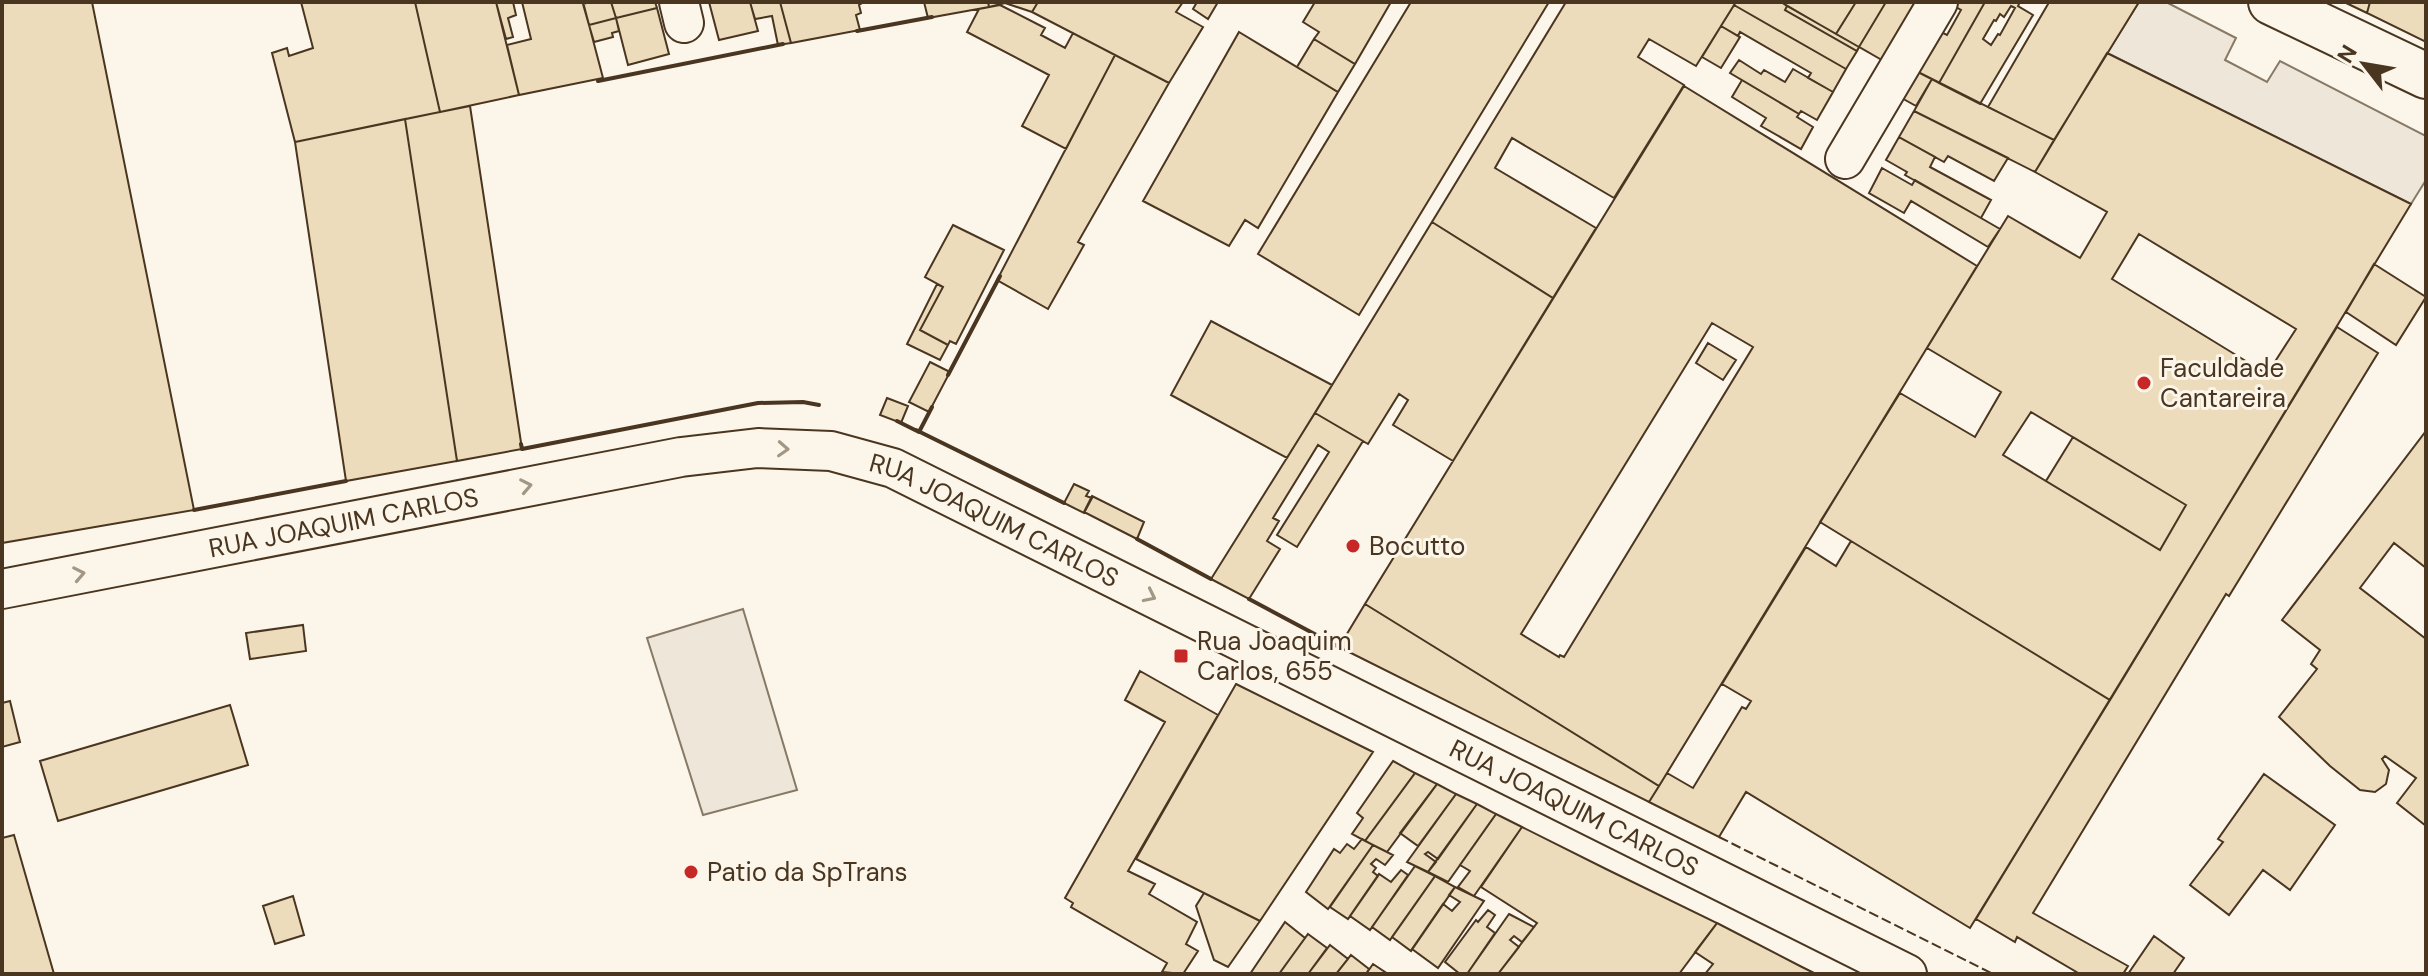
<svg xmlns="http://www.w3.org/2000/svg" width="2428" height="976" viewBox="0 0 2428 976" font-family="'DM Sans',sans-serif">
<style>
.green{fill:#ede6d9;stroke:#887966;stroke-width:2}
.building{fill:#ecdcbc;stroke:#4a3520;stroke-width:2;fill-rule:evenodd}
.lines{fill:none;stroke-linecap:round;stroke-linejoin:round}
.minor-casing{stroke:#4a3520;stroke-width:42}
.major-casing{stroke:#4a3520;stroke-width:48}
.minor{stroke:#fbf6e9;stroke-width:38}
.major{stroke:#fbf6e9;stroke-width:44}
.fence{stroke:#4a3520;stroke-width:2;stroke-dasharray:10 4;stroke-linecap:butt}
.wall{stroke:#4a3520;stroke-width:4}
.oneway{stroke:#a29684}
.poi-dot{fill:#c62828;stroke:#fbf6e9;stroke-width:3}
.labels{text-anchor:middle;stroke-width:6;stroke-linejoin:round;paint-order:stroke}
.poi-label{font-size:26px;fill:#4a3520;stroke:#fbf6e9;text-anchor:start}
.street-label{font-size:26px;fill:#4a3520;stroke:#fbf6e9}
</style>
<rect width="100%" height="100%" fill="#fbf6e9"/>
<path class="green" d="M 2139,2 L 2166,2 L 2236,38 L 2225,60 L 2267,82 L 2280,61 L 2426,136 L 2426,180 L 2411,204 L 2107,53 Z
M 743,609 L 797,790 L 703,815 L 647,638 Z"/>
<path class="building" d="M 2,2 L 92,2 L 194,510 L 2,543 Z
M 301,2 L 415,2 L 440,112 L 295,142 L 272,53 L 287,48 L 289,56 L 313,48 Z
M 415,2 L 496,2 L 519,95 L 440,112 Z
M 496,2 L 513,2 L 516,15 L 508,18 L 513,37 L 506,39 Z
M 522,2 L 583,2 L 603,78 L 519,95 L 507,45 L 531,39 Z
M 590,2 L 611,2 L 616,18 L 589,25 L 583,4 Z
M 611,2 L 655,2 L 657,8 L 616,18 Z
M 709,2 L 750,2 L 758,31 L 719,40 Z
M 750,2 L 780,2 L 791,43 L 778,45 L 772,16 L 755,19 Z
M 780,2 L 864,2 L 859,5 L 861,13 L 856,15 L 860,30 L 791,43 Z
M 924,2 L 988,2 L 989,7 L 928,18 Z
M 988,2 L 1038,2 L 1032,12 L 1005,3 L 989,7 Z
M 1038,2 L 1183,2 L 1176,12 L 1203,27 L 1169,83 L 1032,12 Z
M 1197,2 L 1218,2 L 1208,19 L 1193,9 Z
M 1315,2 L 1391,2 L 1355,64 L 1314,39 L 1319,32 L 1303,22 Z
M 1411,2 L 1549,2 L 1359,315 L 1258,254 Z
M 1566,2 L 1736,2 L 1696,66 L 1649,39 L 1638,57 L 1684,85 L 1614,198 L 1512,138 L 1495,168 L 1596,228 L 1553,298 L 1432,222 Z
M 1736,2 L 1781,2 L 1787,6 L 1785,10 L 1857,51 L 1846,69 L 1734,5 Z
M 1781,2 L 1856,2 L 1836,34 Z
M 1856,2 L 1886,2 L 1859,47 L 1836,34 Z
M 1886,2 L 1924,2 L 1887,63 L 1859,47 L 1857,51 L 1785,10 L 1787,6 L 1859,47 Z
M 1954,2 L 1985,2 L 1939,83 L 1914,70 L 1937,30 L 1947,35 L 1961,10 L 1952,5 Z
M 1985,2 L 2020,2 L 2018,6 L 2033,15 L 1980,104 L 1939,83 ZM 2011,6 L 2015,8 L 2000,35 L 1998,34 L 1991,45 L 1983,39 L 1994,20 L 1996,21 L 2000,14 L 2004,17 Z
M 2045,2 L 2139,2 L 2054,140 L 1988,107 L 2048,4 Z
M 2344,2 L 2370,2 L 2367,13 Z
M 2370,2 L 2426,2 L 2426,42 L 2367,13 Z
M 1000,5 L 1045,28 L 1041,35 L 1065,48 L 1073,33 L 1115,55 L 1066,149 L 1022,126 L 1049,75 L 967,32 L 979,9 Z
M 1734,5 L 1846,69 L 1833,92 L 1808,78 L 1811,73 L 1740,32 L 1738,36 L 1721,26 Z
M 657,8 L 669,54 L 628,65 L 616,18 Z
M 616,18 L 619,31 L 612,33 L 613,37 L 594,42 L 589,25 Z
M 1721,26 L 1740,37 L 1721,68 L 1702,57 Z
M 1239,32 L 1338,92 L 1258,228 L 1245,220 L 1229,246 L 1143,201 Z
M 1314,39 L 1355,64 L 1338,92 L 1297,67 Z
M 2107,53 L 2411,204 L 2110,700 L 1820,522 L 1900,393 L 1975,437 L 2001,392 L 1927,348 L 2008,216 L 2080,258 L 2107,212 L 2035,172 ZM 2139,234 L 2296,329 L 2267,374 L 2112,279 ZM 2031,412 L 2186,505 L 2160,550 L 2003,455 Z
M 1115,55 L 1169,83 L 1078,242 L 1084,245 L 1048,309 L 997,280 Z
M 1739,60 L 1761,74 L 1764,70 L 1785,82 L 1793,69 L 1833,92 L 1817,120 L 1801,111 L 1799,114 L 1730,73 Z
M 1914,70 L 1932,79 L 1916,106 L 1898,96 Z
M 1932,79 L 2054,140 L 2035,172 L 1914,111 Z
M 1742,80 L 1799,114 L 1797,117 L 1813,127 L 1801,149 L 1761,126 L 1766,118 L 1732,97 Z
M 1684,86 L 1977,266 L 1659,786 L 1365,604 ZM 1712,323 L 1753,347 L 1564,657 L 1560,655 L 1559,657 L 1521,634 Z
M 470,106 L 522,449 L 457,461 L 405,119 Z
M 1914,111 L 2008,158 L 1994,181 L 1948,156 L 1944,162 L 1899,137 Z
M 405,119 L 457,461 L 346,481 L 295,142 Z
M 1899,137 L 1935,157 L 1930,167 L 1991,200 L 1981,218 L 1905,175 L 1907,172 L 1886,160 Z
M 1882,168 L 1912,185 L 1915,180 L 2000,229 L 1988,247 L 1911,201 L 1904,213 L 1869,193 Z
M 1432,222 L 1553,298 L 1453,461 L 1393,425 L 1408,400 L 1399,394 L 1368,444 L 1315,413 Z
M 953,225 L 1004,250 L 956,344 L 950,341 L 948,345 L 920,330 L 943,287 L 925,277 Z
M 2374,264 L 2426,297 L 2396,345 L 2346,312 Z
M 937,284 L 943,287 L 920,330 L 948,345 L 940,360 L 907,344 Z
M 1211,321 L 1332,385 L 1287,458 L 1171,395 Z
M 2337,327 L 2378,353 L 2229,596 L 2226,594 L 2033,913 L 2128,966 L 2123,974 L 2080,974 L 2017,937 L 2015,942 L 1976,919 Z
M 1708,343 L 1736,360 L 1723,380 L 1696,363 Z
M 930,362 L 950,372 L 929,412 L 909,402 Z
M 887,398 L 908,406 L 901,423 L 880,415 Z
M 1315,413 L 1363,441 L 1297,547 L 1277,535 L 1329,452 L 1318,445 L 1273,518 L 1279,521 L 1267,541 L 1280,549 L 1249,599 L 1211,579 Z
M 2426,431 L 2426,568 L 2394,543 L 2360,588 L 2426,639 L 2426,826 L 2397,803 L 2416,778 L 2385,756 L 2382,759 L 2389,770 L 2386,784 L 2375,792 L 2360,790 L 2330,766 L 2279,717 L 2317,669 L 2311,664 L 2320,650 L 2282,620 Z
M 2073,437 L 2186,505 L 2160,550 L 2046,481 Z
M 1074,484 L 1089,491 L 1086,496 L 1092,498 L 1084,513 L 1064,503 Z
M 1092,496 L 1144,522 L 1137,539 L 1084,512 Z
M 1851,541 L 2110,700 L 1970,928 L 1746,792 L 1719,837 L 1649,802 L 1667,773 L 1693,788 L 1742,707 L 1746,709 L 1751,701 L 1722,684 L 1806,547 L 1836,566 Z
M 1365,604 L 1659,786 L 1649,802 L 1339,647 Z
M 303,625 L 306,651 L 250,659 L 246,633 Z
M 1140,671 L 1218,715 L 1128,871 L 1155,884 L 1149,894 L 1197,922 L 1186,944 L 1198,951 L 1183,974 L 1162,972 L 1167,963 L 1071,907 L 1073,903 L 1065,898 L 1165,722 L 1125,700 Z
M 1236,684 L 1373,752 L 1260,921 L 1136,859 Z
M 10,701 L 20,742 L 2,747 L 2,703 Z
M 230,705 L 248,765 L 58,821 L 40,761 Z
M 1393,761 L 1415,773 L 1365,841 L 1352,834 L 1363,818 L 1357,813 Z
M 1415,773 L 1437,784 L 1387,852 L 1365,841 Z
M 2264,774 L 2335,825 L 2290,890 L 2263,870 L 2229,915 L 2190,885 L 2223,842 L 2218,839 Z
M 1437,784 L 1456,794 L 1418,846 L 1400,833 Z
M 1456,794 L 1477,804 L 1438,859 L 1428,852 L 1425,854 L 1436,862 L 1428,872 L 1407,862 Z
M 1477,804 L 1496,814 L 1448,882 L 1428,872 Z
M 1496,814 L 1522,827 L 1474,896 L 1458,887 L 1470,871 L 1460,865 Z
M 1522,827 L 1606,869 L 1717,923 L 1679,974 L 1498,974 L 1537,923 L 1481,887 Z
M 14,835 L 54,974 L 2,974 L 2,838 Z
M 1362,839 L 1373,845 L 1328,909 L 1306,892 L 1334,849 L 1340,853 L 1347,844 L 1354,849 Z
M 1373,845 L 1393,855 L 1385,865 L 1376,859 L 1371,864 L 1376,868 L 1373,872 L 1378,876 L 1348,919 L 1330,907 Z
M 1415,866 L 1435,876 L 1390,940 L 1372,927 Z
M 1401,870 L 1408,875 L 1370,930 L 1350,916 L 1379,874 L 1391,882 Z
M 1435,876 L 1455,887 L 1411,951 L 1392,937 Z
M 1455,887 L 1484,901 L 1438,968 L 1412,949 L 1443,904 L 1452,911 L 1460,902 L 1449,895 Z
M 1204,893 L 1260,921 L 1228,967 L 1214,960 L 1196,906 Z
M 293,896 L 304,935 L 275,944 L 263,906 Z
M 1488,910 L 1495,915 L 1487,927 L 1495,933 L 1467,974 L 1460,974 L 1445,962 L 1476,920 L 1478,922 Z
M 1509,914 L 1534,927 L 1522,942 L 1514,936 L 1510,940 L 1519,947 L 1498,974 L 1467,974 Z
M 1285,922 L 1305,938 L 1279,974 L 1250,974 Z
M 1717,923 L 1800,966 L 1816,974 L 1705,974 L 1713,964 L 1695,952 Z
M 1308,934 L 1327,948 L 1308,974 L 1279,974 Z
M 2154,936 L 2184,958 L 2173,974 L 2128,974 Z
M 1330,945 L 1348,959 L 1336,974 L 1308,974 Z
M 1351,955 L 1369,969 L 1366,974 L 1336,974 Z
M 1373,964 L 1388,974 L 1366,974 Z"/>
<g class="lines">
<defs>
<g id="minor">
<path d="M 679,2 L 684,23"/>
<path d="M 1845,159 L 1938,2"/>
<path id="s1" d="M 2,589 L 681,457 L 758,448 L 831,451 L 893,468 L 1907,974"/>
</g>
<path id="major" d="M 2271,2 L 2426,76"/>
</defs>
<use href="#minor" class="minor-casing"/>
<use href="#major" class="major-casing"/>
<use href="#minor" class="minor"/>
<use href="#major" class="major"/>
<path class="fence" d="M 1719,837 L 1993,974"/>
<path class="wall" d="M 857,31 L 932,17
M 598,81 L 783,44
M 948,375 L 1000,276
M 897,421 L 919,432 L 932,407
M 916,430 L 1064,503
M 521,444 L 522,449 L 758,403 L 803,402 L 819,405
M 194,510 L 346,481
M 1137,539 L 1211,579
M 1249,599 L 1339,647"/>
</g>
<defs><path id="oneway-chevron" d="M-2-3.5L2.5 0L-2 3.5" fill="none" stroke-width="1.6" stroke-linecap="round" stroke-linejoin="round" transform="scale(2)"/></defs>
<g class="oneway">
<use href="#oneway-chevron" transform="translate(783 449) rotate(3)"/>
<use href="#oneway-chevron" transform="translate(526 486) rotate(-11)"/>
<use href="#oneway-chevron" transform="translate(79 574) rotate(-11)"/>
<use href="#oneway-chevron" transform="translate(1150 596) rotate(26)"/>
</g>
<g class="poi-dot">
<circle cx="2144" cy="383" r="8"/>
<circle cx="1353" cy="546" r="8"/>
<rect x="1173" y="648" width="16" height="16" rx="4"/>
<circle cx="691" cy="872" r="8"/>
</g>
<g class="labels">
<g class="poi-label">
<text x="2160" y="377">Faculdade<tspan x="2160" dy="30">Cantareira</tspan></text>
<text x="1369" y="555">Bocutto</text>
<text x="1197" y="650">Rua Joaquim<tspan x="1197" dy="30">Carlos, 655</tspan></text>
<text x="707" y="881">Patio da SpTrans</text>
</g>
<g class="street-label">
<text dy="9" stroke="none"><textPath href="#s1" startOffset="348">RUA JOAQUIM CARLOS</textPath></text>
<text dy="9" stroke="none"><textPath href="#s1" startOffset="1020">RUA JOAQUIM CARLOS</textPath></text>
<text dy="9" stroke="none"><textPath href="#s1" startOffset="1668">RUA JOAQUIM CARLOS</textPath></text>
</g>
</g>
<rect width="2428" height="976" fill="none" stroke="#4a3520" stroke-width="8"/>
<g transform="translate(2364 64) rotate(301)" stroke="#fbf6e9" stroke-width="6" paint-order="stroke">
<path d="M0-6L14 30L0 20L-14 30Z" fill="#4a3520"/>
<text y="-12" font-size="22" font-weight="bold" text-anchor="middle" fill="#4a3520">N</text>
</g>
</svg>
